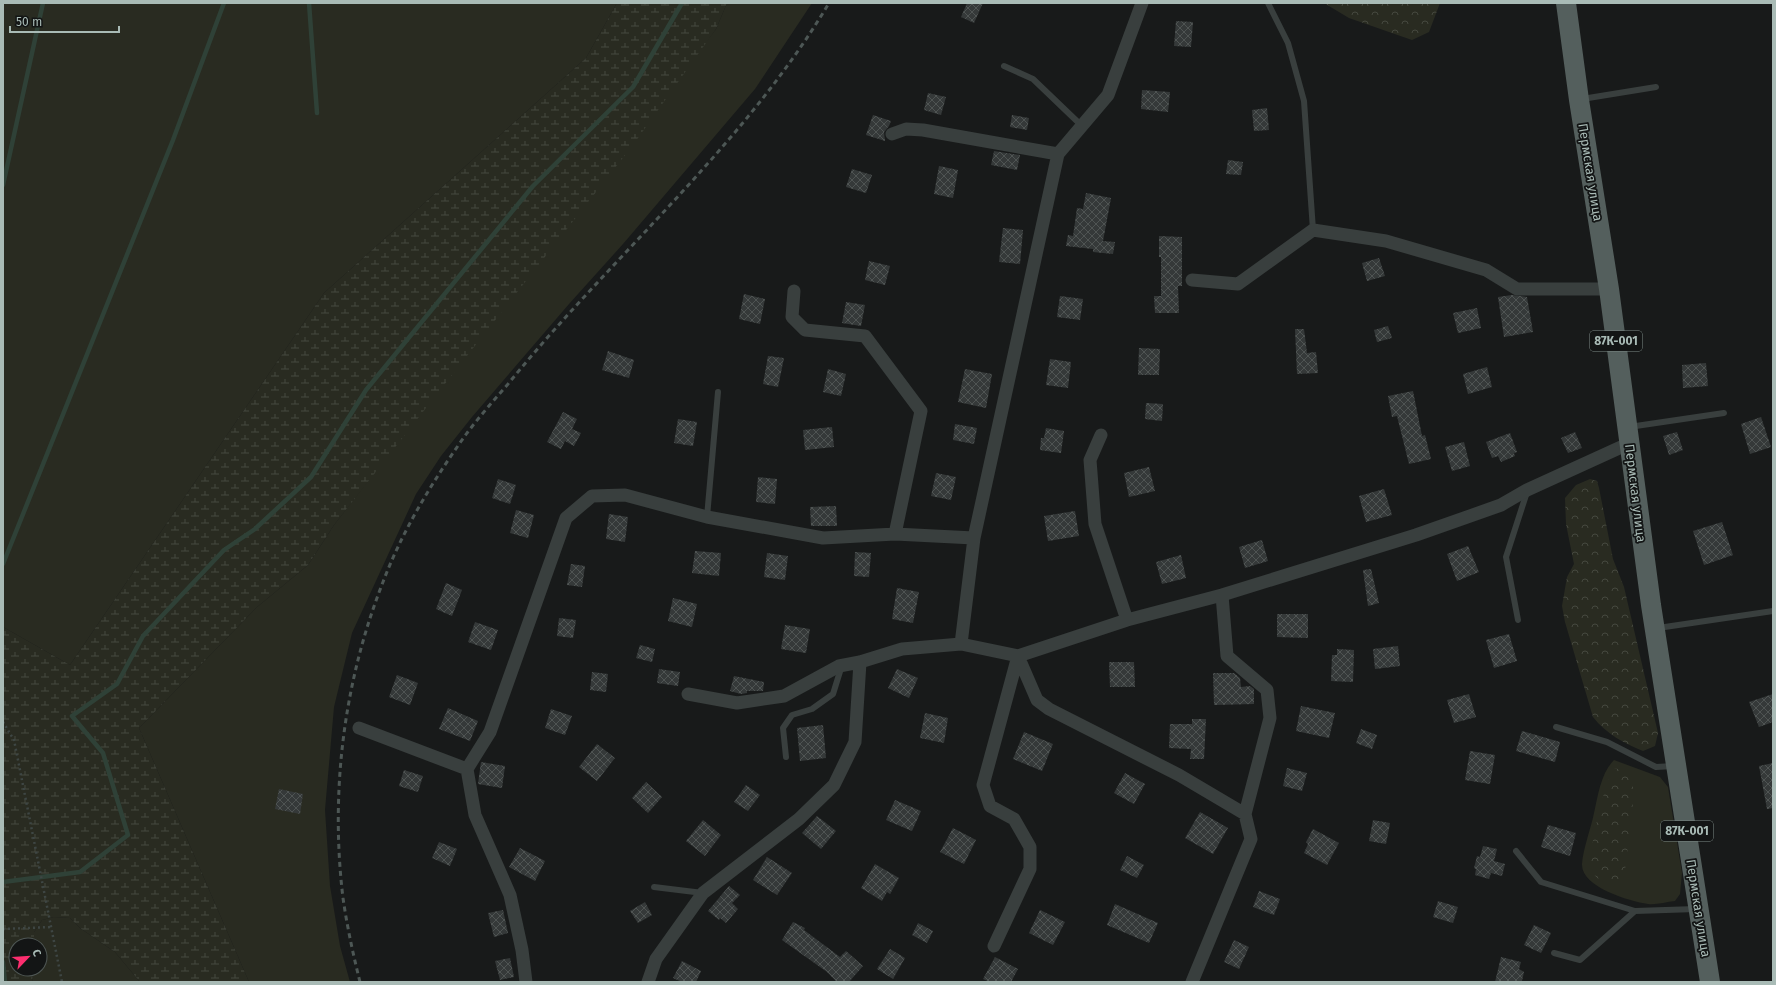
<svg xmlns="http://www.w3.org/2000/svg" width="1776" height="985" viewBox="0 0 1776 985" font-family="'Fira Sans',sans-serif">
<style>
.green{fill:#292b21}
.forest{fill:url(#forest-crowns)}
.wetland{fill:url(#wetland-marsh)}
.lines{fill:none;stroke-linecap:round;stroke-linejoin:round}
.stream{stroke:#2f4137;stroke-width:4.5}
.building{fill:url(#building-cross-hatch)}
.path{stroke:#3e4644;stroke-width:2.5;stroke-dasharray:2 3;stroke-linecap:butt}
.service{stroke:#393f3e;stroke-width:6}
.minor{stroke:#393f3e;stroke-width:13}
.primary{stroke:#545f5d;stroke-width:20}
.rail{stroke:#4d5755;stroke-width:3;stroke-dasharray:5 4;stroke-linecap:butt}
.labels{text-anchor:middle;stroke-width:3.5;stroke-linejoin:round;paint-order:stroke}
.shield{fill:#131515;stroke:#7c8986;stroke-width:1}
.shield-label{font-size:12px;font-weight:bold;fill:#a9bbb6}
.street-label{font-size:13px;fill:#a9bbb6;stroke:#131515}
</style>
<defs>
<pattern id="forest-crowns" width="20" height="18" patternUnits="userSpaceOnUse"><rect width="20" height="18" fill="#292b21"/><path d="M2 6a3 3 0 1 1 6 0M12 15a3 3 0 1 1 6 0" fill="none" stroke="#45483f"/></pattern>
<pattern id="wetland-marsh" width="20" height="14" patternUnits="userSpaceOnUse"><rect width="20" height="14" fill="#292b21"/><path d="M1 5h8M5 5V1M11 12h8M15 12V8" fill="none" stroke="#45483f"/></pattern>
<pattern id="building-cross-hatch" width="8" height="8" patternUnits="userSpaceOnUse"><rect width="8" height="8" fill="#353939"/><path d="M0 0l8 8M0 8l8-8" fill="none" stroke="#4f5453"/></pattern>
</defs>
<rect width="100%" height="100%" fill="#181a1a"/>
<path class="green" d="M 3,3 L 617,3 L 586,58 L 324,293 L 70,665 L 3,627 Z
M 727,3 L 812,3 L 755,89 L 623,244 L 569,304 L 472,417 L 441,456 L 416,494 L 352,633 L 334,707 L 325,810 L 330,886 L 340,946 L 350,982 L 249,982 L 139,728 L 257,607 L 308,565 L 334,525 L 716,29 Z
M 1614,760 L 1660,777 L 1668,787 L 1682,873 L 1680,894 L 1675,901 C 1666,902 1656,905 1648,904 C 1629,901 1581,887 1582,864 C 1583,849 1591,828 1594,813 C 1598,795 1601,773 1614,760 Z
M 54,917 L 70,918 L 80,928 L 115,952 L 140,982 L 32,982 L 34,969 L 40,969 L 40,945 L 34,945 L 34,932 L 42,920 Z"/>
<path class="forest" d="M 1324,3 L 1440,3 L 1429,32 L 1412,40 L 1349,18 Z
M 1590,479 L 1597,481 L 1599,488 L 1613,559 L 1624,587 L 1658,733 L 1655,746 L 1643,751 C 1624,743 1606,734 1593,717 L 1565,622 L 1562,606 L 1567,577 L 1574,564 L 1566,524 L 1565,498 L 1576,485 Z
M 1614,769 C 1630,767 1633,783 1634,795 L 1625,871 L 1616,882 L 1606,884 C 1600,880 1593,876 1591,869 C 1588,853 1604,783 1614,769 Z"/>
<path class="wetland" d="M 617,3 L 727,3 L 716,29 L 633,145 L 334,525 L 308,565 L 257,607 L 139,728 L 249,982 L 140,982 L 115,952 L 80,928 L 70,918 L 54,917 L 42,920 L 34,932 L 34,945 L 16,945 L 16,969 L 34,969 L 32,982 L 3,982 L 3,627 L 70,665 L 324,293 L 586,58 Z"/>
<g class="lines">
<path class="stream" d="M 309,3 L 317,113
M 3,185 L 43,3
M 3,564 L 173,140 L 224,3
M 3,882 L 80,872 L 128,835 L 103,753 L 72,716 L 117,684 L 143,636 L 224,550 L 255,529 L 311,477 L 366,390 L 533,186 L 633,87 L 682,3
M 3,962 L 5,982"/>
</g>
<path class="building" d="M 967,3 L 983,3 L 974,23 L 961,17 Z
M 1176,21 L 1193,22 L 1191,47 L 1174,46 Z
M 1142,90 L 1170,92 L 1168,112 L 1141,109 Z
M 928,93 L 946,97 L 941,115 L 924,110 Z
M 1267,108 L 1269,130 L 1254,131 L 1252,110 Z
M 873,115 L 891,121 L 889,126 L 884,132 L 885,141 L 866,135 Z
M 1012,115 L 1029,118 L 1027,130 L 1010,127 Z
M 994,151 L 1020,155 L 1017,170 L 991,165 Z
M 1228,160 L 1243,162 L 1241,175 L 1226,174 Z
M 939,166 L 958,170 L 953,198 L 934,194 Z
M 852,169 L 872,175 L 866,193 L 846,187 Z
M 1086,193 L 1111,198 L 1103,241 L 1115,242 L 1113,254 L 1093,252 L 1093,249 L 1066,246 L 1068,235 L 1073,236 L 1077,208 L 1083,209 Z
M 1003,228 L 1023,230 L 1020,264 L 999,262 Z
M 1159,236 L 1182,237 L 1182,286 L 1178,286 L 1179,313 L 1155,313 L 1154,296 L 1161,296 L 1161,257 L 1159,257 Z
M 1379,258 L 1385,276 L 1367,281 L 1362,263 Z
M 869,261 L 890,266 L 885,285 L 865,280 Z
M 744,294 L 765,299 L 760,324 L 739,319 Z
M 1512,295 L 1527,297 L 1533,332 L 1504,337 L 1498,297 Z
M 1060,296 L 1083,299 L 1080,320 L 1057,317 Z
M 846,302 L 865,305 L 861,326 L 842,323 Z
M 1477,308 L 1481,328 L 1458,333 L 1453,313 Z
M 1388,326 L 1392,338 L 1377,342 L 1374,330 Z
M 1295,329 L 1304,329 L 1307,353 L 1316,352 L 1318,373 L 1297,374 Z
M 1139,348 L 1160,349 L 1159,375 L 1138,375 Z
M 608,351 L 634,360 L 629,378 L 602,370 Z
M 768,356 L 784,358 L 778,387 L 763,384 Z
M 1050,359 L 1071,362 L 1068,388 L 1046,385 Z
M 1706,363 L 1708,386 L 1683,388 L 1682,365 Z
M 1487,367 L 1492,387 L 1468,394 L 1463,374 Z
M 828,369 L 846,374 L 841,396 L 823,392 Z
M 965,369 L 992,374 L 986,408 L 958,402 Z
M 1413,391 L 1422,436 L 1425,435 L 1431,459 L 1409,464 L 1397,416 L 1392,417 L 1388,396 Z
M 1146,403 L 1163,404 L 1162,421 L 1145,419 Z
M 563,412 L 577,419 L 572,429 L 581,433 L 574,446 L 565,441 L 561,449 L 547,442 Z
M 1761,417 L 1771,447 L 1750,454 L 1741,424 Z
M 678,419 L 697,422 L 693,446 L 674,443 Z
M 955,424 L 977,428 L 974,444 L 953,440 Z
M 832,427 L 834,447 L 805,450 L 803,430 Z
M 1046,428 L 1064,431 L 1061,453 L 1040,450 L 1041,438 L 1044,438 Z
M 1575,432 L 1582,448 L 1568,453 L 1561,438 Z
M 1677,432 L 1683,450 L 1669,455 L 1663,436 Z
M 1510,433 L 1517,452 L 1514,453 L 1515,456 L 1501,462 L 1498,456 L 1492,458 L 1486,442 Z
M 1464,442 L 1470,466 L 1452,471 L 1445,447 Z
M 1149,467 L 1155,491 L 1129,497 L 1124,473 Z
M 936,473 L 956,477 L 951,500 L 931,496 Z
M 758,477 L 777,479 L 775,504 L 756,502 Z
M 498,479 L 516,485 L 510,504 L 492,498 Z
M 1384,489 L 1392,515 L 1366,522 L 1359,496 Z
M 836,506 L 837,526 L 811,526 L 810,507 Z
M 516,510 L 534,515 L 528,538 L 510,533 Z
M 1075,511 L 1079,536 L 1048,541 L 1044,516 Z
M 609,514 L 628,517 L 625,542 L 606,539 Z
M 1722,522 L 1733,555 L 1704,565 L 1693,531 Z
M 1262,540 L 1268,561 L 1245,568 L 1239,547 Z
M 1468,546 L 1479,572 L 1457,581 L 1447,554 Z
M 695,551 L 721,553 L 719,576 L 692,573 Z
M 855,552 L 871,553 L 869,577 L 854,576 Z
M 767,553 L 788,556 L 785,580 L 764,577 Z
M 1181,555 L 1186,578 L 1162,584 L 1156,562 Z
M 571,564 L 585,566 L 582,587 L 567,585 Z
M 1371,569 L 1379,603 L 1368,606 L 1363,570 Z
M 446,583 L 462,590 L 452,616 L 436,609 Z
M 897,588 L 919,592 L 913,623 L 892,619 Z
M 673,598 L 697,604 L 692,627 L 668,621 Z
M 1277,614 L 1308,614 L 1308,638 L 1277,637 Z
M 559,618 L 576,620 L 573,638 L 557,636 Z
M 475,622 L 498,630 L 491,650 L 468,642 Z
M 785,625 L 810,629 L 806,653 L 781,649 Z
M 1509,634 L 1517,661 L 1494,668 L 1486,640 Z
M 640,645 L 655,649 L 652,662 L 636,658 Z
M 1398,646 L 1400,666 L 1375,669 L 1373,649 Z
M 1337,649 L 1354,650 L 1353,682 L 1331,681 L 1332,655 L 1337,655 Z
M 1109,662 L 1134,662 L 1135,687 L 1110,687 Z
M 659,669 L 680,672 L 678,686 L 657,683 Z
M 897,669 L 918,678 L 909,698 L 888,688 Z
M 592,672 L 608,674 L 606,692 L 590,690 Z
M 1213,673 L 1234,673 L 1240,678 L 1241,687 L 1250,686 L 1254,689 L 1254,704 L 1214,705 Z
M 397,675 L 418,683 L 410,705 L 389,697 Z
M 734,676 L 764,682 L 763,691 L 747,691 L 747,693 L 741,694 L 730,691 Z
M 1469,694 L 1476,717 L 1454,723 L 1447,700 Z
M 1773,694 L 1773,722 L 1759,727 L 1749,702 Z
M 1301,706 L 1335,713 L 1329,738 L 1296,731 Z
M 448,708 L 478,721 L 470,741 L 439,729 Z
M 551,709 L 572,716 L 565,735 L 545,728 Z
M 925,713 L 948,718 L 944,743 L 920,738 Z
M 1192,719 L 1206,719 L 1204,759 L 1190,759 L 1191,749 L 1169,748 L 1170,724 L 1192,724 Z
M 823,725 L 826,758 L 800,761 L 797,728 Z
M 1361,729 L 1377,735 L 1372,749 L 1356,743 Z
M 1522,731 L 1560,742 L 1555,762 L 1516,751 Z
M 1024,732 L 1053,744 L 1042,771 L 1013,759 Z
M 597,744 L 615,758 L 597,781 L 579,767 Z
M 1470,751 L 1495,755 L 1490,784 L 1465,780 Z
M 481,762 L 505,766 L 502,788 L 478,784 Z
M 1773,763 L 1773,808 L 1767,809 L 1759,766 Z
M 1287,768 L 1307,773 L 1302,791 L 1283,786 Z
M 404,770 L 423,776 L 418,792 L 399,786 Z
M 1125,773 L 1145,784 L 1134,804 L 1114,793 Z
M 646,782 L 662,797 L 648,813 L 632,798 Z
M 746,785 L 760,795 L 748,811 L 734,802 Z
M 279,789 L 303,794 L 300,814 L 275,809 Z
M 895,800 L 921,811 L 912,831 L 886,820 Z
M 1200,812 L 1228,828 L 1213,854 L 1185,838 Z
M 817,816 L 836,831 L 821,849 L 802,833 Z
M 703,820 L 721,835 L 705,856 L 686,841 Z
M 1373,820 L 1390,823 L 1386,844 L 1369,841 Z
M 1548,825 L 1576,833 L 1570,856 L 1541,847 Z
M 953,828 L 976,840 L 964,864 L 940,852 Z
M 1313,829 L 1339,843 L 1327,865 L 1304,853 L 1308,844 L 1306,842 Z
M 439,842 L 457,849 L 450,866 L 432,858 Z
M 1483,846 L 1497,849 L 1494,861 L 1505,864 L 1502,876 L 1491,873 L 1489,879 L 1475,875 L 1476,869 L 1474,868 L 1477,856 L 1480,857 Z
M 520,848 L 545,861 L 535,881 L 509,867 Z
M 1127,856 L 1144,865 L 1137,878 L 1120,870 Z
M 767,857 L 792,873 L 777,895 L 753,880 Z
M 875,864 L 899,878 L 890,894 L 887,892 L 882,901 L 861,888 Z
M 729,886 L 740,895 L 732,903 L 738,909 L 726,923 L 720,918 L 719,920 L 708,911 Z
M 1259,891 L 1280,899 L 1274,915 L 1253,907 Z
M 1438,901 L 1458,907 L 1453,923 L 1433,917 Z
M 645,902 L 652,915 L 638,923 L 630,911 Z
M 1115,904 L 1158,923 L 1149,943 L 1107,925 Z
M 503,910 L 508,933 L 494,937 L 488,913 Z
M 1040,910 L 1065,922 L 1053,945 L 1029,933 Z
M 793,922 L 805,928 L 804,930 L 840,957 L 846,951 L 863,966 L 849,982 L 837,982 L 827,972 L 782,940 Z
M 918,923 L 933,931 L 927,943 L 912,935 Z
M 1534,925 L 1551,933 L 1541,953 L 1524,945 Z
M 1234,940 L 1249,947 L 1239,969 L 1224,962 Z
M 890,949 L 905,958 L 893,979 L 877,969 Z
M 995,957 L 1018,969 L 1011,982 L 990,982 L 983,979 Z
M 1501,957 L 1521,962 L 1519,969 L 1524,972 L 1522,981 L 1495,982 Z
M 510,958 L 514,977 L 500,980 L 495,961 Z
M 682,961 L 701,971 L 696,982 L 682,982 L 673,978 Z"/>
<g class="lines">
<path class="path" d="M 3,722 L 14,740 L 62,982
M 3,929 L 51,927"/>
<path class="service" d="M 1268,3 L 1288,43 L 1304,101 L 1313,230
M 1004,66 L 1033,79 L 1082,126
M 1582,99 L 1656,87
M 1629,427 L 1724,413
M 707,517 L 718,392
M 1518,620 L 1506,557 L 1527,492
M 1658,628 L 1773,611
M 1556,727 L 1607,742 L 1656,767 L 1674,766
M 786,757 L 783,728 L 792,715 L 812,709 L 833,694 L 842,665
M 1516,851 L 1541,882 L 1635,911 L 1580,960 L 1554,953
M 654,887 L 703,893
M 1635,911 L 1696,909"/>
<path class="minor" d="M 892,134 L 906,129 L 923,130 L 1058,154
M 1192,280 L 1238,284 L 1313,230 L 1386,241 L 1486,270 L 1517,289 L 1609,289
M 794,291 L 792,317 L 805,330 L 865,336 L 921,411 L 895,534
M 1101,435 L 1090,460 L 1095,524 L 1127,620
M 961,644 L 974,538 L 1058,154 L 1108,95 L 1142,3
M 1018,656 L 1037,700 L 1049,709 L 1179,775 L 1245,814 L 1270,718 L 1267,690 L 1227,656 L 1222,595
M 688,694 L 737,703 L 784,696 L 839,666 L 860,662 L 902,649 L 961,644 L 1018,656 L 1127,620 L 1222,595 L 1416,535 L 1501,505 L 1527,490 L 1630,443
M 359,728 L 467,769 L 475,815 L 510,895 L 522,950 L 526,982
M 467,769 L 490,732 L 566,518 L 592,496 L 625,495 L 707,517 L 823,538 L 895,534 L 974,538
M 994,946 L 1030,869 L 1030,847 L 1014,819 L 990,806 L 983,785 L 1018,656
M 648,982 L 656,959 L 703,893 L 799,819 L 834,785 L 855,742 L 860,662
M 1192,982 L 1251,839 L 1245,814"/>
<path class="primary" d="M 1566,3 L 1579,100 L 1609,289 L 1651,605 L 1710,982"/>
<path class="rail" d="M 360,982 C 353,954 347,926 343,898 C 330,791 344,681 383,582 C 403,529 434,479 467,433 C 480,416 494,400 508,384 C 526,362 545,340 564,319 C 656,217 758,122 829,3"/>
</g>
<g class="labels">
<g class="shield">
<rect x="1590" y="331" width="52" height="20" rx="3"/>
<rect x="1661" y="821" width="52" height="20" rx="3"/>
</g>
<g class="shield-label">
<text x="1616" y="345">87К-001</text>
<text x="1687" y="835">87К-001</text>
</g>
<g class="street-label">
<text transform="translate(1591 172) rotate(81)" y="5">Пермская улица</text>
<text transform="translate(1636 493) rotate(83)" y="5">Пермская улица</text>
<text transform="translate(1699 908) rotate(81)" y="5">Пермская улица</text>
</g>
</g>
<rect width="1776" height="985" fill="none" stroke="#a9bbb6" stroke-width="8"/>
<g transform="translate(28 957) rotate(65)"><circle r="19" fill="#131515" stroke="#4f5755"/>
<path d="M0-3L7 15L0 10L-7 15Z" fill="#fc2e6f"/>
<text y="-6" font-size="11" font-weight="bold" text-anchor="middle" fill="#a9bbb6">С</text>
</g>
<path d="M10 26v6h109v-6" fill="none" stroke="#a9bbb6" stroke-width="2"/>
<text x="16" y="26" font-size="12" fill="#a9bbb6" stroke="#131515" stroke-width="3" paint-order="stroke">50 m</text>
</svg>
